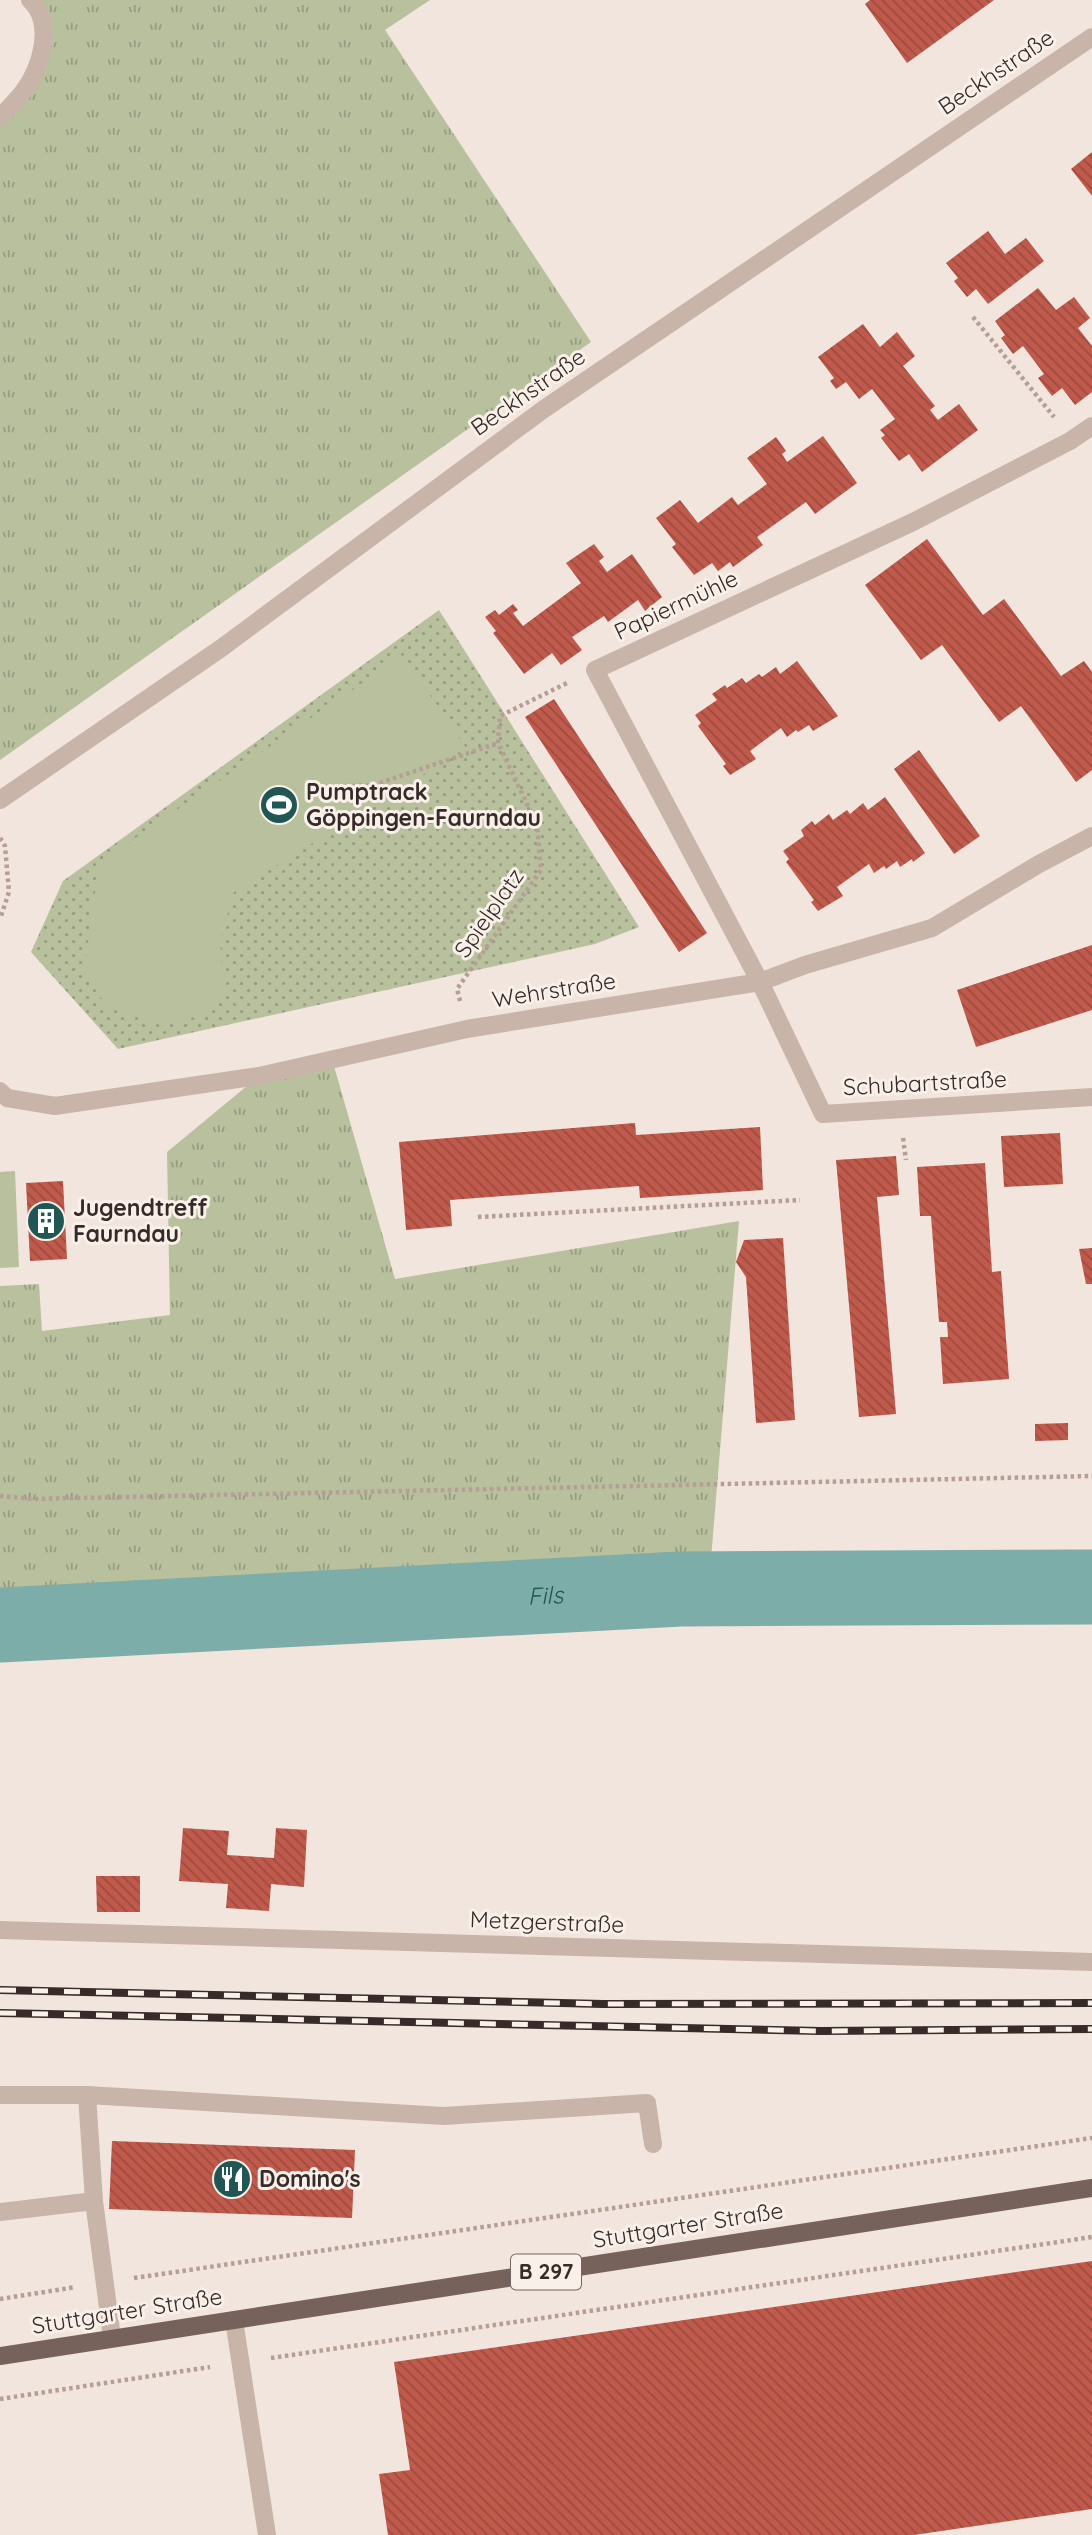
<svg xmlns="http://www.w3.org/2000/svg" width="1092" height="2535" viewBox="0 0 1092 2535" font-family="Quicksand,sans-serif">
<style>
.grass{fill:url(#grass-tufts)}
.park{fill:url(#park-dots)}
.garden{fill:#b8c09e}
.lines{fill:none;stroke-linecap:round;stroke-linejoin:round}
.river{stroke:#7dada9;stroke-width:75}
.building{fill:url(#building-back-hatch)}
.path{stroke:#b59e94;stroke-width:4.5;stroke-dasharray:3.5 3.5;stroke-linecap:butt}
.service{stroke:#c9b4a9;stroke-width:18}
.minor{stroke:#c9b4a9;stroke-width:18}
.tertiary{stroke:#c9b4a9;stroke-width:18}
.primary{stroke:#77615b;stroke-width:18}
.rail-casing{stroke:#362b29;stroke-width:8}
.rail{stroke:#f9f0e9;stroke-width:5;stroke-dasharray:16;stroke-linecap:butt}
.labels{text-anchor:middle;stroke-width:6;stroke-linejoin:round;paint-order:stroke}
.shield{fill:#f9f0e9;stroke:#706663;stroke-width:2}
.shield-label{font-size:21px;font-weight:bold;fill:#362b29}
.street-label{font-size:23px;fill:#362b29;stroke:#f9f0e9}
.poi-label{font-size:23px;font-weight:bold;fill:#362b29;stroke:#f9f0e9;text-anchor:start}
.water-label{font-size:24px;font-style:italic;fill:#205653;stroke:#f9f0e9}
</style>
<defs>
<pattern id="grass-tufts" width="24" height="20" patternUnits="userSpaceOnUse" patternTransform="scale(1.75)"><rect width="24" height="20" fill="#b8c09e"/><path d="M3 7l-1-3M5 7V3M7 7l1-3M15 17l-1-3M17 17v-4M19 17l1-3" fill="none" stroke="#969c81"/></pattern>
<pattern id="park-dots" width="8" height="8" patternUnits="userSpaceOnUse" patternTransform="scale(1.75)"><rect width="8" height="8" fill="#b8c09e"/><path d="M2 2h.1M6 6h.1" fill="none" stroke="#969c81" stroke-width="1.8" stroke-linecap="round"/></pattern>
<pattern id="building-back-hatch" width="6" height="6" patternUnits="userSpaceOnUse" patternTransform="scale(1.75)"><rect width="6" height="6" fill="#c05a4c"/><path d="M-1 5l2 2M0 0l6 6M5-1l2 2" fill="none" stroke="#9d4b3f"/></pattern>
</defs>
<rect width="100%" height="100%" fill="#f1e5dd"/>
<path class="grass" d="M 30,0 L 430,0 L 385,30 L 591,342 L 0,760 L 0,117 L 42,49 Z
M 332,1059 L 395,1279 L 739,1221 L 711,1559 L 0,1599 L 0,1286 L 39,1284 L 42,1331 L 170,1315 L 167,1152 L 259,1076 Z"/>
<path class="park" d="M 439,610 L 639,927 L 595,944 L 118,1049 L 31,952 L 63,881 Z"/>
<path class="garden" d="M 403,655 L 466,748 L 234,892 L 220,941 L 224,991 L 209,1014 L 162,1024 L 108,1008 L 84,972 L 99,863 Z
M 15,1171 L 19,1267 L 0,1268 L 0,1172 Z"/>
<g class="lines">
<path class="river" id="s1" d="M 0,1625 L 680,1589 L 1092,1587"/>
</g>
<path class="building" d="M 870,0 L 994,0 L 907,63 L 865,4 Z
M 1092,152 L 1092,196 L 1071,169 Z
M 988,231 L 1005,254 L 1026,238 L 1044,261 L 988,304 L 976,289 L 967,297 L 954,281 L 958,278 L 946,263 Z
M 1038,288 L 1056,310 L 1074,297 L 1090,318 L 1078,328 L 1092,346 L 1092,392 L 1075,405 L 1062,388 L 1052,396 L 1038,378 L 1044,374 L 1023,346 L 1013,354 L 1001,338 L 1005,335 L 995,321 Z
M 863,324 L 880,347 L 897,332 L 915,356 L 903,366 L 935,406 L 930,410 L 938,420 L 959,404 L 978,430 L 922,472 L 909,454 L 899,461 L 881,438 L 885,435 L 880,430 L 895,419 L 872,389 L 859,399 L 846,382 L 836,389 L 830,381 L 834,378 L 818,357 Z
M 823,436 L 857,483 L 815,514 L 806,502 L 757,537 L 763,545 L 733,567 L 730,562 L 718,571 L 712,563 L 694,575 L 672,547 L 676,544 L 656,518 L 680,500 L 698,523 L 732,497 L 738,505 L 767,484 L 747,458 L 776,437 L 786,451 L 782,454 L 787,462 Z
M 927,539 L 983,615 L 1004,599 L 1061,676 L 1084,661 L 1092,672 L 1092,770 L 1076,782 L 1021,706 L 999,722 L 942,645 L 921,660 L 865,585 Z
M 594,544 L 604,557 L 599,561 L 607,572 L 632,554 L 662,597 L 645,611 L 638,600 L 608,622 L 604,616 L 572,637 L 582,650 L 561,665 L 552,653 L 524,674 L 493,633 L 496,631 L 485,617 L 495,610 L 499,615 L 513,604 L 518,610 L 513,613 L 523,626 L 581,583 L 566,563 Z
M 797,661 L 838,716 L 813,731 L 809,725 L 798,732 L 796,730 L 787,737 L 781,728 L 750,751 L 756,759 L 730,775 L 723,766 L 726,764 L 698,726 L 701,723 L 695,715 L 717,700 L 712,694 L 725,685 L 727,688 L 742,678 L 746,683 L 759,674 L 762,677 L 776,667 L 780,674 Z
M 554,699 L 707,933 L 679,952 L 525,717 Z
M 919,750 L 980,836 L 954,854 L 894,769 Z
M 885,797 L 925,853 L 913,862 L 912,859 L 900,867 L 897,861 L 886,869 L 884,866 L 874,873 L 869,864 L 837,887 L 843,896 L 818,911 L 811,902 L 814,900 L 786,862 L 789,859 L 783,851 L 804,836 L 801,830 L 812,821 L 815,825 L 829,814 L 833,820 L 847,810 L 850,814 L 863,803 L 868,810 Z
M 1092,945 L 1092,1010 L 976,1047 L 957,990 Z
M 635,1123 L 636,1135 L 760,1127 L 763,1190 L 640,1198 L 639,1186 L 450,1200 L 452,1226 L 406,1230 L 399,1142 Z
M 1060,1133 L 1063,1184 L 1004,1187 L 1001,1136 Z
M 896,1156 L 899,1195 L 877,1197 L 896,1414 L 859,1417 L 836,1160 Z
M 985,1163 L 992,1272 L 1001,1271 L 1009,1379 L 943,1384 L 940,1337 L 948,1337 L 947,1322 L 939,1322 L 931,1216 L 920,1216 L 917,1167 Z
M 63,1181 L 67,1259 L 30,1261 L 26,1183 Z
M 783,1238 L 795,1420 L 756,1423 L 746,1277 L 736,1262 L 744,1240 Z
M 1092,1248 L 1092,1284 L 1086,1284 L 1079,1249 Z
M 1068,1423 L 1068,1440 L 1035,1441 L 1035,1424 Z
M 183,1828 L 229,1831 L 227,1855 L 274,1858 L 276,1828 L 307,1830 L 304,1887 L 271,1884 L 269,1911 L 226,1908 L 228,1884 L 179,1881 Z
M 96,1876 L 140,1876 L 140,1912 L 97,1912 Z
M 112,2141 L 355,2150 L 352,2218 L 109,2209 Z
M 1092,2261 L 1092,2509 L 914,2535 L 388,2535 L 379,2474 L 410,2470 L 394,2362 Z"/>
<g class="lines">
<path class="path" d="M 973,317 L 1054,417
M 345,786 L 374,785 L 498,743
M 0,838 L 5,846 L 9,892 L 0,919
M 460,1001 L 457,989 L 541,870 L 537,825 L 498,743 L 500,716 L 569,682
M 903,1138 L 906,1160
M 478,1217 L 800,1200
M 0,1496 L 34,1499 L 1092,1476
M 134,2278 L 1092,2138
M 0,2299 L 76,2287
M 271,2358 L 1092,2237
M 0,2399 L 210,2367"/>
<path class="service" d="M 0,117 C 8,109 16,101 23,92 C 41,68 55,23 30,0
M 760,982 L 595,670 L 913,522 L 1070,441 L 1092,426
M 0,2095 L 87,2095
M 0,2212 L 94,2201
M 234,2320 L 267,2535
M 112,2338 L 94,2201 L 87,2095 L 444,2116 L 647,2103 L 653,2144"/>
<path class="minor" d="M 760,982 L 823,1114 L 1092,1097
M 0,1091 L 7,1098 L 55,1106 L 259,1076 L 467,1029 L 760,982 L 805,965 L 932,928 L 1039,864 L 1092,836
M 0,1930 L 1092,1962"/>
<path class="tertiary" d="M 0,800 L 220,649 L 544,409 L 1092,37"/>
<path class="primary" d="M 0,2356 L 1092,2188"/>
<defs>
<path id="rail" d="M 0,1990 L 603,2004 L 1092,2003
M 0,2013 L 820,2031 L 1092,2029"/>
</defs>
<use href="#rail" class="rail-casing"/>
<use href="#rail" class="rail"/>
</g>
<defs>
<symbol id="stadium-disc" viewBox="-11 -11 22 22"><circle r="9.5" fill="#205653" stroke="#f9f0e9"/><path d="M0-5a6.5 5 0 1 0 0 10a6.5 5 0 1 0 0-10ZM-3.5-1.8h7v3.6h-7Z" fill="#fff"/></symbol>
<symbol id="building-disc" viewBox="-11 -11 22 22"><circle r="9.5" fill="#205653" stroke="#f9f0e9"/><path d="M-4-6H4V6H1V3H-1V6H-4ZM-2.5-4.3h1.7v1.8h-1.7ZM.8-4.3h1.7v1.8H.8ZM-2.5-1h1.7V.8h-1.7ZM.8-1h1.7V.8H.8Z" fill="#fff"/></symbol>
<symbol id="restaurant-disc" viewBox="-11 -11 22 22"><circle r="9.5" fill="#205653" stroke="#f9f0e9"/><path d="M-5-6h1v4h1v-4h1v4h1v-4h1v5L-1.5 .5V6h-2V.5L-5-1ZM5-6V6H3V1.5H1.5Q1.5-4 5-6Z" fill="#fff"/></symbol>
</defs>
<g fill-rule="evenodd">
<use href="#stadium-disc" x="257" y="783" width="44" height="44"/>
<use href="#building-disc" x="24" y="1199" width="44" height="44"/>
<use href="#restaurant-disc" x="210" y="2157" width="44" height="44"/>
</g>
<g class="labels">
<rect class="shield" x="511" y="2254.5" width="70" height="35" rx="5"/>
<g class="shield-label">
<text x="546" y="2279">B 297</text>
</g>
<g class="street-label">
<text transform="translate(996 72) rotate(-34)" y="8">Beckhstraße</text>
<text transform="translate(528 392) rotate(-35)" y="8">Beckhstraße</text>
<text transform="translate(676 605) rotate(-25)" y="8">Papiermühle</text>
<text transform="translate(489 913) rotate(-55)" y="8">Spielplatz</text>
<text transform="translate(554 990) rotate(-9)" y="8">Wehrstraße</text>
<text transform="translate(925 1083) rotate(-3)" y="8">Schubartstraße</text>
<text transform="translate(547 1922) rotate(2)" y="8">Metzgerstraße</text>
<text transform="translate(688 2225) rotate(-9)" y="8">Stuttgarter Straße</text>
<text transform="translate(127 2311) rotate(-9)" y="8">Stuttgarter Straße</text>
</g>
<g class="poi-label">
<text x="306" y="800">Pumptrack<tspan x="306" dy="26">Göppingen-Faurndau</tspan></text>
<text x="73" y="1216">Jugendtreff<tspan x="73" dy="26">Faurndau</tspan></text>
<text x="259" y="2187">Domino's</text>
</g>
<g class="water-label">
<text dy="8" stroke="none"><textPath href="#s1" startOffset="546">Fils</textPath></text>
</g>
</g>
</svg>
